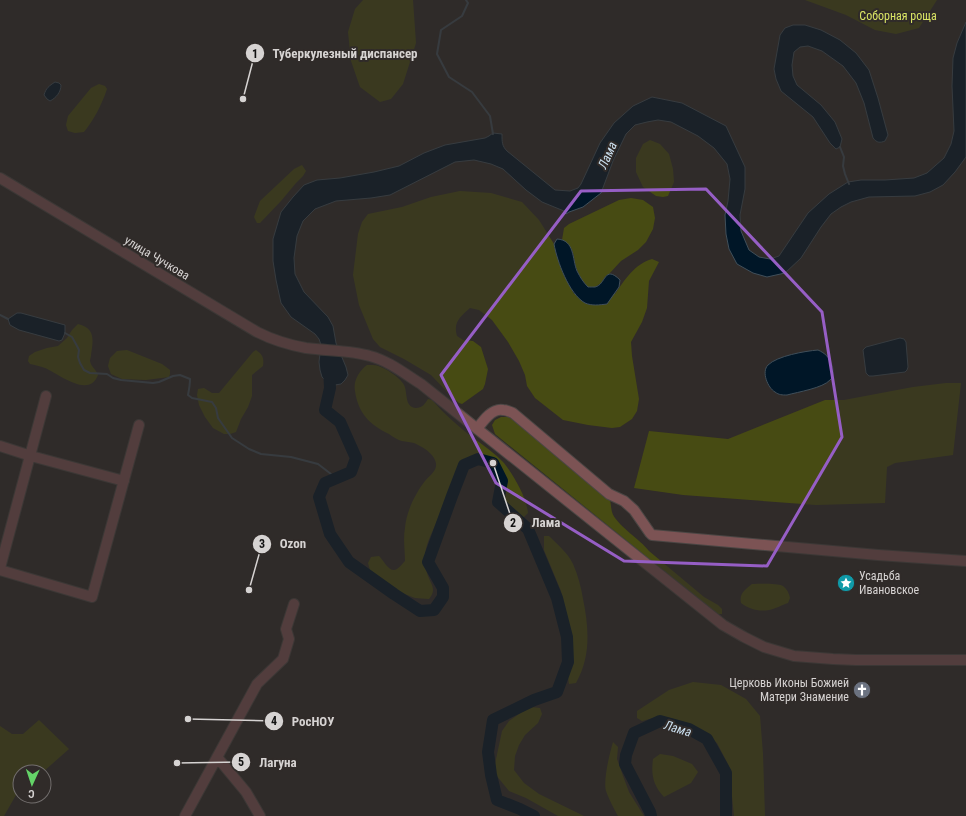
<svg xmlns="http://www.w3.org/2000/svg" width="966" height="816" viewBox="0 0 966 816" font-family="'Roboto Condensed',sans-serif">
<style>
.green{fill:#474b13}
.water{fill:#001627;stroke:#404f5a}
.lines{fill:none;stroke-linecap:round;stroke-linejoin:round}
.stream{stroke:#404f5a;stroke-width:2}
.river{stroke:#001627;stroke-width:12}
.minor-casing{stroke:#4b4644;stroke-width:12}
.minor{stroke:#7c5354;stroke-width:10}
.marked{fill:none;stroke:#965ec5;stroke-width:3;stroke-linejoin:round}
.labels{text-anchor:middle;stroke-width:4;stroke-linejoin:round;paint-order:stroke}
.park-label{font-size:12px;fill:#dae564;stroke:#302b29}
.street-label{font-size:12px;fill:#d6d3d2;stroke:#302b29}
.poi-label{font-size:12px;fill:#d6d3d2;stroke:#302b29;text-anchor:start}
.water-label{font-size:13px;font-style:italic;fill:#c9deee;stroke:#302b29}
.leader{fill:none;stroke:#d6d3d2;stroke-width:1.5}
.callout-dot{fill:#d6d3d2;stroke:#302b29;stroke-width:1.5}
.mark-label{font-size:12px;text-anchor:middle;font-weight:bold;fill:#111}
.callout-label{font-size:13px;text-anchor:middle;font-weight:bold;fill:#d6d3d2;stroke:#302b29;stroke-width:4;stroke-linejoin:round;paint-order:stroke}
</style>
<rect width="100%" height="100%" fill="#302b29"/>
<path class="green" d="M 363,0 L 413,0 L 416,43 L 403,84 L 391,99 L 380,102 L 360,87 L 351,61 L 348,32 L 355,9 Z
M 805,0 L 937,0 L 919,28 L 896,34 L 875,30 L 846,15 Z
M 99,84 L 105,86 L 107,89 C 102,104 94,120 84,132 L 75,133 L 68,131 L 66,125 L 68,116 L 91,88 Z
M 650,140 L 660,144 L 669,154 L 673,169 L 674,182 L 668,196 L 663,197 L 656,196 L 643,187 L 636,172 L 636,158 L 643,144 Z
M 302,165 L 306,171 L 303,176 L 296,183 L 281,201 L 260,223 L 257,223 L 254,217 L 260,201 L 294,169 Z
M 460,191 L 491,193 L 522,202 L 539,220 L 554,244 L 556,254 L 562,271 L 574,294 L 615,294 C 625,279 635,264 652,259 L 659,262 L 649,281 L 647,308 L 642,322 L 631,342 L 632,356 L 639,399 L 637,411 L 632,419 L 620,427 L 612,428 L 588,425 L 563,420 L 535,398 L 527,386 L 525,375 L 519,361 L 508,342 L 492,320 L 479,310 L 470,308 C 460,317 453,322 457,336 L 463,340 L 473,341 L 481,347 L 488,369 L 485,384 L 483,389 L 462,404 L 459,403 L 452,397 L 431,375 L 404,359 L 380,347 L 373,339 L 359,305 L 353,275 L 358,234 L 362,222 L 368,214 L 402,207 L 431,197 Z
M 631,198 L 643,200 L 653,207 L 655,218 L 653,229 L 646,242 L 638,250 L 621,261 L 609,274 L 605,277 L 601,283 L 595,287 L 588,287 C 583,282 580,277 577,270 C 572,257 577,249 562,240 L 564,228 L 569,224 L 619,200 Z
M 78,324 C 96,328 93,341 91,355 C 91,357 90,359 90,361 C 91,367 96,369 98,375 C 89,399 59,374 45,368 C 40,366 35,365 30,364 L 28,361 L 29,356 L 35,352 L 47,348 L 58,346 L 67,338 L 72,330 Z
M 127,350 L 162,364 L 170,370 L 170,374 L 169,377 L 146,380 L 122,379 L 111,374 L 108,366 L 110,358 L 117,351 Z
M 256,350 C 263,355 264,358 263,366 L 252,375 L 252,396 L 248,407 L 241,419 L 236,432 L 230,434 L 224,434 L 213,428 L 205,417 L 199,405 L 197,395 L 198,389 L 204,388 L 212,393 L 219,393 L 248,358 L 253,352 Z
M 367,365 C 369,365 371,365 373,365 C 382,365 401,378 404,385 C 408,393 404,407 416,408 C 422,408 425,404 428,399 L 432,400 C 444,414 458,426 473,438 C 482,444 497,455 504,463 C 514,476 526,496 528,513 L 524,517 L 519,517 L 509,509 L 506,501 L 503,474 L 493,461 L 487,458 L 471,457 L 464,461 L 459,469 C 451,487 444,506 436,523 C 431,535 425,545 425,558 C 425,563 426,571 428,576 C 431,584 437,590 429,599 L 415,598 L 397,591 L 370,570 L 368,563 L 371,557 L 379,556 C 384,561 390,574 397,569 C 400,567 402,564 405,561 C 405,550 403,539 405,528 C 406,516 411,503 417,493 C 419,489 422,485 425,481 C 432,473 440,469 434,458 C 430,451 421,446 414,443 C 411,442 406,442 402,441 C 398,440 393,437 389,434 C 370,425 358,413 355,391 C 353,381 359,371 367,365 Z
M 946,383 L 961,383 L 953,455 L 895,463 L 887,467 L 885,503 L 816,505 L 683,495 L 634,488 L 649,431 L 728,439 L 825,400 L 844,400 L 913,387 Z
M 501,417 L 508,417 L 515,420 L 610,500 C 611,504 611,508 612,512 C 615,524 641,540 649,551 L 704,597 L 718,605 L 722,609 L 722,614 L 718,614 L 642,553 L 495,434 L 492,425 L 495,420 Z
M 544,536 L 549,536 C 557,544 568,553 573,564 C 578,575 581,587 583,599 C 589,628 591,657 576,683 L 569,684 L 568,677 L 572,643 L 566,620 L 561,591 L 544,550 Z
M 752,584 C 760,584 776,583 783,586 C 787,589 789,593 790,598 L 788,603 C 782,605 775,609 769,610 C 759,612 749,609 741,603 C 739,593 745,590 752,584 Z
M 693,682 L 721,685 L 746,699 L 760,716 L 763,754 L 765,816 L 734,816 L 729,766 L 717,743 L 691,724 L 667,717 L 653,718 L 642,721 L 637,718 L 637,711 L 669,690 Z
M 531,707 L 540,708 L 542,714 L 538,723 L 525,735 L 519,745 L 515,756 L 514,770 L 524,783 L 539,794 L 584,816 L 558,816 L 526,798 L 509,791 L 496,775 L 495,764 L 502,731 L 509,721 L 522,712 Z
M 39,720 L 69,749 L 43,772 L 20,772 L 20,792 L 16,795 L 4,816 L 0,816 L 0,726 L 12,734 L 23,734 Z
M 613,742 L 618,747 L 617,759 L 623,776 L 629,792 L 644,816 L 618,816 C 615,811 608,797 606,791 C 603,780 610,752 613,742 Z
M 660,754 L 673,756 L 692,764 L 698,772 L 691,783 L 664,797 C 653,785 651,775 653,759 Z"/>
<path class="water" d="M 966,22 L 966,157 L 955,172 L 943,185 L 930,192 L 915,196 L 869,197 L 851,202 L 841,207 L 831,214 L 821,227 L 801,258 L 785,273 L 767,277 L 753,273 L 737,264 L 729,249 L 726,234 L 725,215 L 728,201 L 730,179 L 727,164 L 714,148 L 698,136 L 671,122 L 658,120 L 647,122 L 635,125 L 626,134 L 613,161 L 601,193 L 583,207 L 569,212 L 566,214 L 564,211 L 542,202 L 526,190 L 503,169 L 491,164 L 474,160 L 455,162 L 390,195 L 371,198 L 336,201 L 315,209 L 303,221 L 297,236 L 294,258 L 295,274 L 304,292 L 328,317 L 333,326 L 336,343 L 346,367 L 348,375 L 345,380 L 341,384 L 335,385 L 329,384 L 322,377 L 320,370 L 319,362 L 321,345 L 319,339 L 315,334 L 291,317 L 281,303 L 276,280 L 273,261 L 273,239 L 281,212 L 293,197 L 304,185 L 317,180 L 340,178 L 374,172 L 399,166 L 424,153 L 445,145 L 485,138 L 489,136 L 493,133 L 502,134 C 502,142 502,146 507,151 L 555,190 L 570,191 L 578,188 L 581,184 L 600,143 L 614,123 L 633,106 L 652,97 L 682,103 L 726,126 L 745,167 L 745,189 L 740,215 L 741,231 L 749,250 L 759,257 L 770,259 L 779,256 L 808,213 L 829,194 L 848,182 L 861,180 L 885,180 L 914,178 L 927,173 L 944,158 L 951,144 L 954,131 L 952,86 L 953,58 L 957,43 Z
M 793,25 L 805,25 L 821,30 L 840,40 L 856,53 L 869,70 L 878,98 L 888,135 L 885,141 C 880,143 877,143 873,138 L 864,103 L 856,83 L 843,66 L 822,51 L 808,46 L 800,47 L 794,52 L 792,65 L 793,76 L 797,85 L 821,105 L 835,122 L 842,139 L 840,147 L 836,149 L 830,143 L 813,117 L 781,91 L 776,79 L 774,69 L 780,35 L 785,28 Z
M 55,82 L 59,83 L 61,85 C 61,92 56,98 50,101 L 47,99 L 44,95 C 46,88 49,86 55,82 Z
M 557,239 C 575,240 572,259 577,271 C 580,277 583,282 588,287 C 590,287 592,287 595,287 C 606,285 604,264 620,280 L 619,287 L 607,304 C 599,305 592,306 585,303 C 569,294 557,261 554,244 Z
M 17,313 L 21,313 L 65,325 L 65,333 L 62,340 L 59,341 L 19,330 L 10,325 L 8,319 Z
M 900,338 L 904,339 L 906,342 L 908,367 L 907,370 L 905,372 L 873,376 L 869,376 L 866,373 L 863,350 L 866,347 Z
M 818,350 C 825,353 830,358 832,365 C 834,370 834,377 830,380 C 823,388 798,392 787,395 C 782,395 779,395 775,392 C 768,388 761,372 768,365 C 777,356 805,351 818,350 Z"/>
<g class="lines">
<path class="stream" d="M 466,0 L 468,3 L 462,16 L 441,30 L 437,54 L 449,77 L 472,92 L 490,116 L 493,134
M 840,147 L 844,157 L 843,166 L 845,174 L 849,184
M 0,315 L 8,319
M 65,333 L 72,337 L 77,346 L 79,350 L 78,357 L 80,363 L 84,370 L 90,373 L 107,374 L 113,378 L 121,380 L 153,383 L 159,382 L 173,376 L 180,375 L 190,379 C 190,384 189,390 188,395 L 192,398 L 212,402 L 216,408 L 218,418 L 232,438 L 249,449 L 261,454 L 291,457 L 318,464 L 331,474 L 335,479"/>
<path class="river" d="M 329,367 L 330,388 L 325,410 L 340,422 L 356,458 L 351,472 L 325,483 L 319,497 L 330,534 L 349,562 L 394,594 L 420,611 L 434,610 L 443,597 L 443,588 L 428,562 L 452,496 L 464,465 L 478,459 L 493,463 L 502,481 L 498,502 L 528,529 L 557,598 L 567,637 L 568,662 L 557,692 L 534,700 L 493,720 L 488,752 L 491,775 L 497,800 L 520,809 L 534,816
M 651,816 L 650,812 L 625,764 L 626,755 L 634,733 L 660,721 L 689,729 L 707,739 L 726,773 L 726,816"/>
<defs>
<path id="minor" d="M 0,178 L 257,332 C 273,340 289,345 306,348 C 328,351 350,350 370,356 C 389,361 405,374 421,384 L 723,625 L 744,637 L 764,647 L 794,656 L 833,659 L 856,660 L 966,660
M 477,429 C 483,421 492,408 503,410 C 507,410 510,412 513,413 L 609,494 L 624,501 L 634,510 L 650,533 L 652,535 L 878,555 L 966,561
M 0,446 L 31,456 L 124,481
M 0,568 L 46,396
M 0,570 L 92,597 L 139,425
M 217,757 L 246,792 L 260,816
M 185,816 L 257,684 L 283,659 L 289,639 L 286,629 L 294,604"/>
</defs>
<use href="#minor" class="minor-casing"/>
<use href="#minor" class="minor"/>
</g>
<path d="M0 0H966V816H0ZM 706,189 L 822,312 L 842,437 L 767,566 L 624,561 L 496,483 L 441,375 L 581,191 Z" fill="#302b29" fill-opacity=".55" fill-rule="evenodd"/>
<path class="marked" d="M 706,189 L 822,312 L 842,437 L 767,566 L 624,561 L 496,483 L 441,375 L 581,191 Z"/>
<defs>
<symbol id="sight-disc" viewBox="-11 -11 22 22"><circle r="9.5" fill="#0f9aa8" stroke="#302b29"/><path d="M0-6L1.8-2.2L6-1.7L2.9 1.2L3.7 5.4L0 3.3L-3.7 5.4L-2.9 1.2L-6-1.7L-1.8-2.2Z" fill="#fff"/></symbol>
<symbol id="church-disc" viewBox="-11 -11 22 22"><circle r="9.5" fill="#6b7280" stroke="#302b29"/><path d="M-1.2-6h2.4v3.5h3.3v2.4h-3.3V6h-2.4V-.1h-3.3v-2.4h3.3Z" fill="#fff"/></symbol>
</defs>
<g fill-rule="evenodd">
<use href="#sight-disc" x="836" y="573" width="20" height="20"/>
<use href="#church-disc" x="852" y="680" width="20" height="20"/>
</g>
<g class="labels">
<g class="park-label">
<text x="898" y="20">Соборная роща</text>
</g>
<g class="street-label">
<text transform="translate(157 258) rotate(31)" y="4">улица Чучкова</text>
</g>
<g class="poi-label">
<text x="859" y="580">Усадьба<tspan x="859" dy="14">Ивановское</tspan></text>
<text x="849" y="687" text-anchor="end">Церковь Иконы Божией<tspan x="849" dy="14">Матери Знамение</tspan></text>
</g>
<g class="water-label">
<text transform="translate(607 155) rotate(-66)" y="5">Лама</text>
<text transform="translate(678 728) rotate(17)" y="5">Лама</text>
</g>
</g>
<path class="leader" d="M243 99L255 53M493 463L513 523M249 590L262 544M188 719L274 721M177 763L241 762"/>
<g class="callout-dot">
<circle cx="243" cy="99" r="4"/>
<circle cx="493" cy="463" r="4"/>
<circle cx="249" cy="590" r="4"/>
<circle cx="188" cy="719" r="4"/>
<circle cx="177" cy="763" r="4"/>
<circle cx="255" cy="53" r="10"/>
<circle cx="513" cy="523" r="10"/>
<circle cx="262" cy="544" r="10"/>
<circle cx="274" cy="721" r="10"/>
<circle cx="241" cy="762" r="10"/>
</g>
<g class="mark-label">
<text x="255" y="58">1</text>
<text x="513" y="527">2</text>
<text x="262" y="548">3</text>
<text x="274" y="725">4</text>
<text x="241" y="766">5</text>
</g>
<g class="callout-label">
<text x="345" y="58">Туберкулезный диспансер</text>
<text x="546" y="527">Лама</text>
<text x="293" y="548">Ozon</text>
<text x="313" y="726">РосНОУ</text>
<text x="278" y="767">Лагуна</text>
</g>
<g transform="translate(32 784) rotate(183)"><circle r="19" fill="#302b29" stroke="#726e6d"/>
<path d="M0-3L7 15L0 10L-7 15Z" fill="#64d468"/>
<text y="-6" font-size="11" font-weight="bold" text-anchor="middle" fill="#d6d3d2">С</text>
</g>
</svg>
